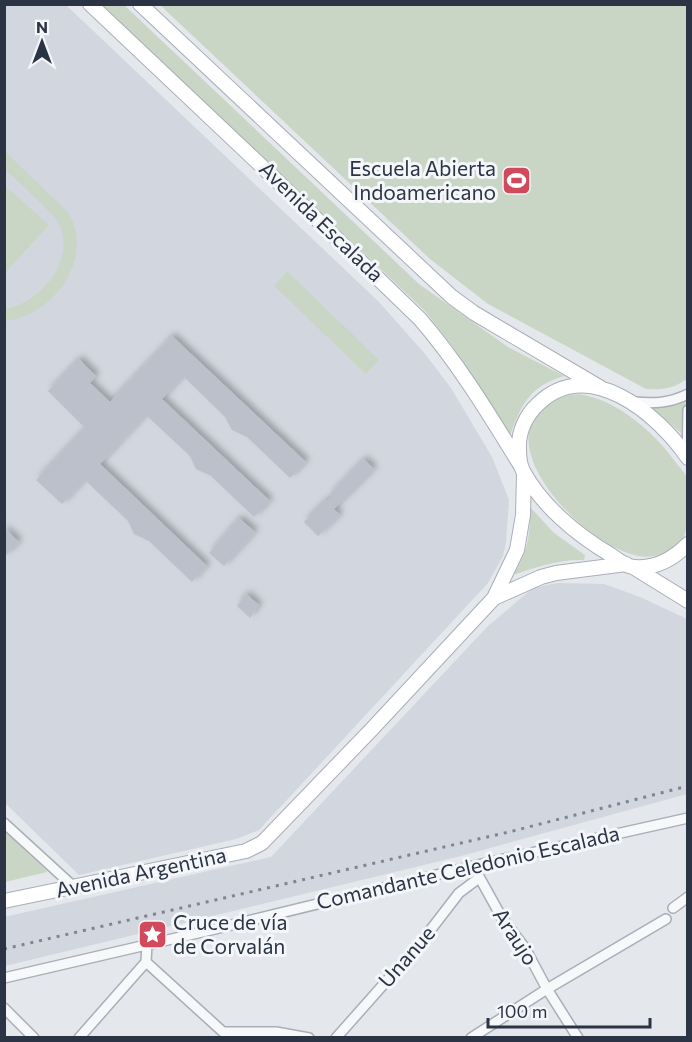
<svg xmlns="http://www.w3.org/2000/svg" width="692" height="1042" viewBox="0 0 692 1042" font-family="Commissioner,sans-serif">
<style>
.built{fill:#d2d6de}
.green{fill:#c9d6c5}
.building{fill:#bbc0ca;filter:url(#shadow)}
.lines{fill:none;stroke-linecap:round;stroke-linejoin:round}
.street-casing{stroke:#a9aeb7;stroke-width:12}
.secondary-casing{stroke:#a9aeb7;stroke-width:16}
.street{stroke:#f7f8fa;stroke-width:9}
.secondary{stroke:#fff;stroke-width:14}
.rail{stroke:#7d8696;stroke-width:3;stroke-dasharray:3 6;stroke-linecap:butt}
.labels{text-anchor:middle;stroke-width:6;stroke-linejoin:round;paint-order:stroke}
.poi-label{font-size:21px;fill:#2b3445;stroke:#f4f6f9;text-anchor:end}
.street-label{font-size:21px;fill:#2b3445;stroke:#f4f6f9}
</style>
<defs>
<filter id="shadow"><feDropShadow dx="3.5" dy="-3.5" stdDeviation="3" flood-color="#0004"/></filter>
</defs>
<rect width="100%" height="100%" fill="#e4e7ec"/>
<path class="built" d="M 4,5 L 66,5 L 379,302 L 426,355 L 451,388 L 492,457 L 509,500 L 506,543 L 503,556 L 488,583 L 259,830 L 236,839 L 79,875 L 5,803 Z
M 557,583 L 604,584 L 640,597 L 687,619 L 687,794 L 461,856 L 5,966 L 4,917 L 271,857 L 488,626 L 533,588 Z"/>
<path class="green" d="M 102,5 L 124,5 L 419,284 L 508,347 L 564,376 C 530,386 521,404 510,436 L 453,347 L 425,311 Z
M 160,5 L 687,5 L 687,382 L 685,380 C 673,389 661,390 646,389 L 488,304 L 430,259 Z
M 5,151 C 19,165 33,179 48,193 C 55,200 65,207 70,216 C 94,261 51,317 5,321 L 5,309 C 44,303 83,250 53,215 L 5,169 Z
M 4,185 L 49,225 L 5,273 L 4,273 Z
M 287,271 L 379,360 L 366,374 L 274,286 Z
M 579,394 C 618,400 655,433 677,464 C 680,468 686,474 687,479 C 689,485 687,495 687,502 C 687,531 689,549 654,556 C 607,566 499,464 536,415 C 548,400 559,396 579,394 Z
M 687,398 L 682,418 L 681,433 L 651,407 L 666,406 Z
M 531,508 L 554,533 L 585,555 L 584,560 C 560,559 536,567 513,575 C 529,550 529,537 531,508 Z
M 5,831 L 46,870 L 47,872 L 5,882 Z"/>
<path class="building" d="M 172,336 L 306,462 L 290,478 L 247,437 L 232,430 L 225,417 L 183,376 L 162,399 L 270,501 L 254,517 L 211,476 L 196,469 L 190,456 L 146,415 L 100,464 L 207,566 L 192,582 L 149,541 L 134,534 L 128,521 L 85,480 L 62,504 L 36,480 L 85,428 L 48,391 L 79,359 L 96,376 L 90,383 L 110,402 Z
M 364,459 L 374,469 L 334,509 L 340,515 L 318,536 L 304,522 L 326,500 L 327,501 L 332,496 L 330,494 Z
M 239,518 L 255,532 L 224,566 L 209,553 Z
M 4,528 L 19,542 L 4,557 Z
M 246,594 L 259,605 L 250,618 L 237,606 Z"/>
<g class="lines">
<defs>
<path id="street" d="M 635,402 C 654,404 670,403 688,394
M 687,457 L 688,410
M 4,823 L 74,887
M 477,873 L 502,918 L 525,948 L 547,989 L 578,1038
M 673,908 L 688,897
M 147,944 L 146,962 L 223,1032 L 276,1032 L 309,1038
M 4,978 L 215,929 L 473,866 L 688,818
M 4,1008 L 34,1038
M 79,1038 L 146,962
M 336,1038 L 422,941 L 459,893 L 479,878
M 471,1038 L 547,989 L 666,919"/>
<path id="secondary" d="M 90,4 L 271,175 L 420,319 C 459,364 490,416 521,466
M 140,4 L 452,297 L 474,313 L 601,388
M 688,458 C 658,414 588,355 538,404 C 526,415 518,432 519,449 C 519,456 520,465 523,471 C 542,506 577,535 611,555 C 618,560 626,567 635,567 C 656,569 674,558 688,544
M 633,567 L 688,601
M 494,598 L 541,577 L 556,573 L 626,564
M 4,901 L 246,851 L 262,843 L 372,729 L 494,598 L 517,550 L 523,515 L 524,473"/>
</defs>
<use href="#street" class="street-casing"/>
<use href="#secondary" class="secondary-casing"/>
<use href="#street" class="street"/>
<use href="#secondary" class="secondary"/>
<path class="rail" d="M 4,949 L 513,831 L 688,786"/>
</g>
<defs>
<symbol id="stadium-square" viewBox="-11 -11 22 22"><rect x="-9" y="-9" width="18" height="18" rx="4" fill="#d1495b" stroke="#f4f6f9"/><path d="M0-5a6.5 5 0 1 0 0 10a6.5 5 0 1 0 0-10ZM-3.5-1.8h7v3.6h-7Z" fill="#fff"/></symbol>
<symbol id="sight-square" viewBox="-11 -11 22 22"><rect x="-9" y="-9" width="18" height="18" rx="4" fill="#d1495b" stroke="#f4f6f9"/><path d="M0-6L1.8-2.2L6-1.7L2.9 1.2L3.7 5.4L0 3.3L-3.7 5.4L-2.9 1.2L-6-1.7L-1.8-2.2Z" fill="#fff"/></symbol>
</defs>
<g fill-rule="evenodd">
<use href="#stadium-square" x="500" y="164" width="33" height="33"/>
<use href="#sight-square" x="136" y="918" width="33" height="33"/>
</g>
<g class="labels">
<g class="poi-label">
<text x="496" y="176">Escuela Abierta<tspan x="496" dy="24">Indoamericano</tspan></text>
<text x="173" y="930" text-anchor="start">Cruce de vía<tspan x="173" dy="24">de Corvalán</tspan></text>
</g>
<g class="street-label">
<text transform="translate(321 222) rotate(44)" y="7">Avenida Escalada</text>
<text transform="translate(468 868) rotate(-13)" y="7">Comandante Celedonio Escalada</text>
<text transform="translate(141 873) rotate(-12)" y="7">Avenida Argentina</text>
<text transform="translate(515 937) rotate(57)" y="7">Araujo</text>
<text transform="translate(407 957) rotate(-49)" y="7">Unanue</text>
</g>
</g>
<rect width="692" height="1042" fill="none" stroke="#2b3445" stroke-width="12"/>
<g transform="translate(42 42)" stroke="#f4f6f9" stroke-width="4.5" paint-order="stroke">
<path d="M0-4.5L10 22L0 15L-10 22Z" fill="#2b3445"/>
<text y="-9" font-size="16" font-weight="bold" text-anchor="middle" fill="#2b3445">N</text>
</g>
<path d="M488 1018v9h162v-9" fill="none" stroke="#2b3445" stroke-width="3"/>
<text x="497" y="1018" font-size="18" fill="#2b3445" stroke="#f4f6f9" stroke-width="4.5" paint-order="stroke">100 m</text>
</svg>
